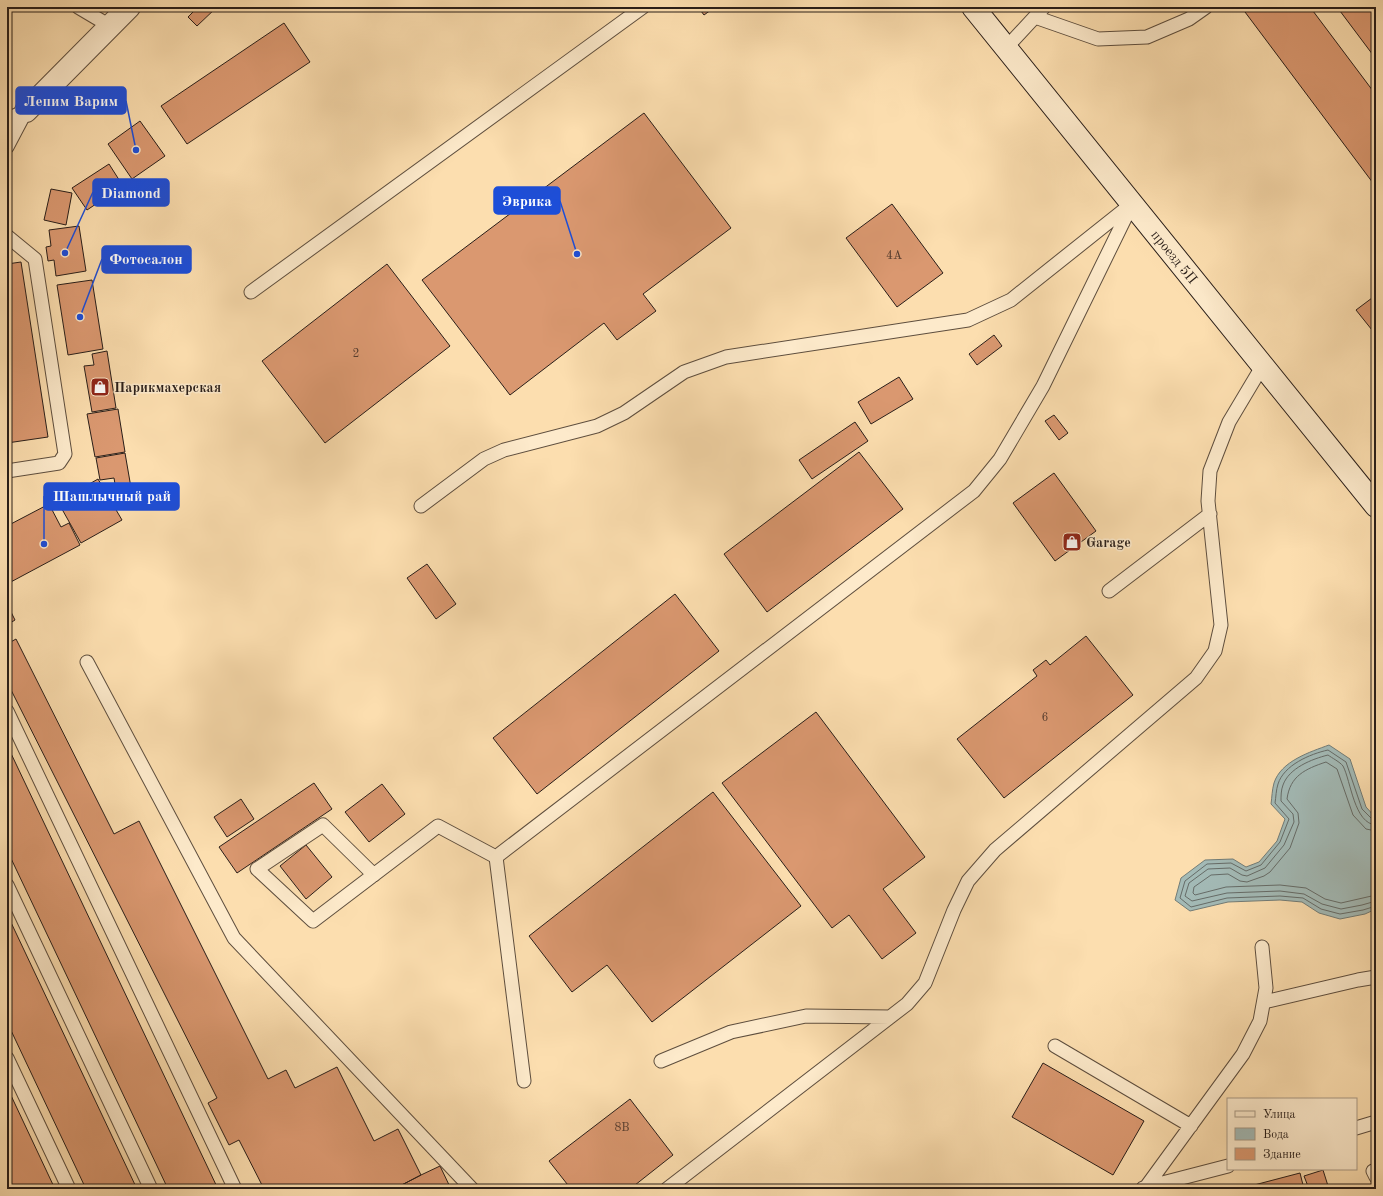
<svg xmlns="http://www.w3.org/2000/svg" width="1383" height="1196" viewBox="0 0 1383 1196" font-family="'Old Standard TT',serif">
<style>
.water{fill:#a3bab6;stroke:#727c77}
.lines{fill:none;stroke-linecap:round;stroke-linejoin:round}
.shore{stroke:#666c68;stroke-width:1}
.building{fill:#da9870;stroke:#291e19}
.lane-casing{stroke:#5e4e3e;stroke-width:15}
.street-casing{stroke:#5e4e3e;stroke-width:24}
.secondary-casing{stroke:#291e19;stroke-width:24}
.lane{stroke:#fdeacb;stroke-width:13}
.street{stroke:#fdeacb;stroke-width:22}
.secondary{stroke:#fdeacb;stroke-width:22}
.labels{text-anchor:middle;stroke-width:3;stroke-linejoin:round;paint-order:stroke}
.number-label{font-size:12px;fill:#553c2f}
.street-label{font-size:14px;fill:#291e19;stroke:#fdeacb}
.poi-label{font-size:14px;font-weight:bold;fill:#291e19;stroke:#fdeacb;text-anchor:start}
.leader{fill:none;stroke:#1d4ed8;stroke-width:1.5}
.callout-dot{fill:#1d4ed8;stroke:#fdeacb;stroke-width:1.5}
.callout{fill:#1d4ed8;stroke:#1d4ed8;stroke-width:1.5}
.callout-label{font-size:15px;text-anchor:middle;font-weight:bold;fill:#fff}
</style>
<rect width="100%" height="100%" fill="#fcdeaf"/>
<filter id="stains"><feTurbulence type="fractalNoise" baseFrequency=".005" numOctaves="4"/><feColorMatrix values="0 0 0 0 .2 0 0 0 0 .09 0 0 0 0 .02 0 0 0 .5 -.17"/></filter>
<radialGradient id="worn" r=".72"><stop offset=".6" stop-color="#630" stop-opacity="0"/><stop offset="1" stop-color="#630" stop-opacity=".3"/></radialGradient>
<path class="water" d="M 1329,745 L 1350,759 L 1366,807 L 1376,818 L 1376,909 L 1365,914 L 1340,919 L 1319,913 L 1302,902 L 1280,900 L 1228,902 L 1190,911 L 1175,900 L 1181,878 L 1205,860 L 1233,859 L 1246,867 L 1259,862 L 1277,841 L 1285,819 L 1271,804 C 1272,797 1272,790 1274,783 C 1281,761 1310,752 1329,745 Z"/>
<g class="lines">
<path class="shore" d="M 1376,820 L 1372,819 L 1362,809 L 1346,762 L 1328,750 C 1310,754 1284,765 1278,784 C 1276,790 1276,797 1275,803 L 1289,819 L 1280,842 L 1261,865 L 1246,871 L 1231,863 L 1207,864 L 1185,881 L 1180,898 L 1191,907 L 1227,898 L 1280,896 L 1303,898 L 1321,909 L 1340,914 L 1363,910 L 1376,906
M 1376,825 C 1354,824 1351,781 1343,766 C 1340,762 1332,758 1328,755 C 1312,759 1289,768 1283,785 C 1281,790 1281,796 1281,801 L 1293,814 L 1294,822 L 1284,845 L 1265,868 L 1247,876 L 1242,875 L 1230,868 L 1208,869 L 1189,883 L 1185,896 L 1192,901 L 1227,893 L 1280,891 L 1304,894 L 1322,904 L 1341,909 L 1362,905 L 1376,901
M 1376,831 L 1366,829 L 1353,815 L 1337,769 L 1326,762 C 1305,769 1290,776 1287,799 L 1298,813 L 1299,823 L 1290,848 L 1270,872 L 1264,876 L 1247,882 L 1240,881 L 1228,874 L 1211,875 L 1194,887 L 1193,893 L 1195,895 L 1226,887 L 1280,885 L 1306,888 L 1325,899 L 1341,903 L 1376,895"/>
</g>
<path class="building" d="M 198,7 L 217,7 L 197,26 L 188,17 Z
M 698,7 L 715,7 L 704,15 Z
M 1252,7 L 1310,7 L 1376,95 L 1376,187 L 1245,12 Z
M 1337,7 L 1376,7 L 1376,59 Z
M 284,23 L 310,62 L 187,144 L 161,106 Z
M 644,113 L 731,228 L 643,294 L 656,311 L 617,340 L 604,323 L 510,395 L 422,280 Z
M 140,121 L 165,156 L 132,179 L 108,144 Z
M 109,164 L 123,186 L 87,210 L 72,188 Z
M 51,189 L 72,193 L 66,225 L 44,220 Z
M 892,204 L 943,273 L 897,307 L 846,238 Z
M 79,226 L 86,271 L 56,276 L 54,260 L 48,261 L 46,247 L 51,246 L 49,230 Z
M 21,262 L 48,437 L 7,443 L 7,264 Z
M 387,264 L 450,346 L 325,443 L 262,361 Z
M 92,280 L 103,349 L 68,355 L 57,285 Z
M 1376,295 L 1376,335 L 1356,310 Z
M 994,335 L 1002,346 L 977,365 L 969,354 Z
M 107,351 L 116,408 L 92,412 L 84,366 L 94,365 L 92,354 Z
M 899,377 L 913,399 L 871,424 L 858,402 Z
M 118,409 L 125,452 L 95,457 L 87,414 Z
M 1054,415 L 1068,433 L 1059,440 L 1045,421 Z
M 855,422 L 868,441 L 812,479 L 799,460 Z
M 859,452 L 903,509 L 767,612 L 724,554 Z
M 125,453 L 134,505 L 119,508 L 114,478 L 100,480 L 96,458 Z
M 1054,473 L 1096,531 L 1055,561 L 1013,503 Z
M 98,479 L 122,520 L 81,543 L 58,502 Z
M 49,504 L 61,527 L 69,523 L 80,545 L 7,584 L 7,546 L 8,545 L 7,542 L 7,526 Z
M 427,564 L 456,604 L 436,619 L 407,578 Z
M 675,594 L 719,651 L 537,794 L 493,738 Z
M 7,604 L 15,620 L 7,625 Z
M 1086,636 L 1133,695 L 1004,798 L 957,739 L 1037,676 L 1033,670 L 1046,660 L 1050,665 Z
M 16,639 L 114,834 L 139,821 L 268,1079 L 286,1070 L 295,1088 L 337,1067 L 374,1141 L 398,1129 L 421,1175 L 394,1189 L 264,1189 L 239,1140 L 229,1145 L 208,1103 L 217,1098 L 7,682 L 7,644 Z
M 816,712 L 925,857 L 883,889 L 916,933 L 882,959 L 849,915 L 832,928 L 722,783 Z
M 7,745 L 218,1189 L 168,1189 L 7,850 Z
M 314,783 L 332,809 L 237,873 L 219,847 Z
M 382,784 L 405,814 L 369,842 L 345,812 Z
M 713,792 L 801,906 L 652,1022 L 607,965 L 572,992 L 529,936 Z
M 241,799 L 254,819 L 227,837 L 214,817 Z
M 306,845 L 332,877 L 306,899 L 280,866 Z
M 7,914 L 137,1189 L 86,1189 L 7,1022 Z
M 1043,1063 L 1144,1121 L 1113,1175 L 1012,1117 Z
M 7,1087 L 55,1189 L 7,1189 Z
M 630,1099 L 673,1155 L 630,1189 L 571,1189 L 549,1161 Z
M 440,1166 L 451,1189 L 394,1189 L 421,1175 Z
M 1323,1170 L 1329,1189 L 1309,1189 L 1304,1176 Z
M 1300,1173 L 1304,1189 L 1239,1189 Z"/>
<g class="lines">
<defs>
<path id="lane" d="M 78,7 L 110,26
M 1035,17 L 1098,39 L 1147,37 L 1189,19 L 1206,7
M 1006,48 L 1044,7
M 7,119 L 26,111 L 7,147
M 7,236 L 35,259 L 65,454 L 59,463 L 7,471
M 251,292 L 643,7
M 421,506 L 484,459 L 504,450 L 597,426 L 624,413 L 684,372 L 726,357 L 968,320 L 1011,300 L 1129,206
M 1109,591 L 1210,514
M 87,662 L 234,938 L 472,1189
M 7,711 L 235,1189
M 496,857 L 524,1081
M 374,875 L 323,825 L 257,869 L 313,921 L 438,826 L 496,857 L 974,491 L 1000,459 L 1043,386 L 1132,204
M 7,885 L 151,1189
M 1264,1002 L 1358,980 L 1376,977
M 1055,1046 L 1191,1126
M 7,1058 L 69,1189
M 661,1061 L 731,1032 L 806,1016 L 890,1017
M 1356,1128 L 1376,1122
M 1373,1171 L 1376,1177
M 1146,1187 L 1243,1054 L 1260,1021 L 1266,988 L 1262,947
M 1143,1188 L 1228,1166
M 667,1189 L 907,1004 L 925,983 L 954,910 L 968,881 L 995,850 L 1196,678 L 1215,651 L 1221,625 L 1208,501 L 1210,471 L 1229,422 L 1263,365"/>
<path id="street" d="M 26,111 L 129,7"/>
<g id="secondary">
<path id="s1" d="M 973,7 L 1376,506"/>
</g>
</defs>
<use href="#lane" class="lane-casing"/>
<use href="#street" class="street-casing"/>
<use href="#secondary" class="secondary-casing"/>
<use href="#lane" class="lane"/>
<use href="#street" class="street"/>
<use href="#secondary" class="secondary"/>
</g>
<defs>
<symbol id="shop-square" viewBox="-11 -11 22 22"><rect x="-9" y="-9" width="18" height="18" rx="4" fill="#8f2418" stroke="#fdeacb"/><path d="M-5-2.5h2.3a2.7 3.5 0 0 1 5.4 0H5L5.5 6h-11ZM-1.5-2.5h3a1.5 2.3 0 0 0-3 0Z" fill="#fff"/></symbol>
</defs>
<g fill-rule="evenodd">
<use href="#shop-square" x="89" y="376" width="22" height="22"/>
<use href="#shop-square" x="1061" y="531" width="22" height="22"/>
</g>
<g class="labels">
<g class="number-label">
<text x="894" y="259">4А</text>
<text x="356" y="357">2</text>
<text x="1045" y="721">6</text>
<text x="622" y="1131">8В</text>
</g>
<g class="street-label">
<text dy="5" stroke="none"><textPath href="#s1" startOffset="321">проезд 5П</textPath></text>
</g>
<g class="poi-label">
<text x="114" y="392">Парикмахерская</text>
<text x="1086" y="547">Garage</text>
</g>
</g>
<path class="leader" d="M136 150L126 101M65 253L93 192M577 254L560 201M80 317L102 259M44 544L44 496"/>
<g class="callout-dot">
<circle cx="136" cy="150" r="4"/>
<circle cx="65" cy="253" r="4"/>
<circle cx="577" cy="254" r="4"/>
<circle cx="80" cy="317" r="4"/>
<circle cx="44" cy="544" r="4"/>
</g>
<g class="callout">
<rect x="16" y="87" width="110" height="27" rx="4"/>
<rect x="93" y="179" width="76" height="27" rx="4"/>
<rect x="494" y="187" width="66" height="27" rx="4"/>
<rect x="102" y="246" width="89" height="27" rx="4"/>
<rect x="44" y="483" width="135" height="27" rx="4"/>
</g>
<g class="callout-label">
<text x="71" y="106">Лепим Варим</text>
<text x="131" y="198">Diamond</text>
<text x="527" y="206">Эврика</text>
<text x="146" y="264">Фотосалон</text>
<text x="112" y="501">Шашлычный рай</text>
</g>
<rect width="1383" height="1196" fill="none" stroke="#fcdeaf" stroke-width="24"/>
<rect x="8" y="8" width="1367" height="1180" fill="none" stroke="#291e19" stroke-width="2"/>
<rect x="12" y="12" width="1359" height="1172" fill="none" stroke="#291e19"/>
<rect x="1227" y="1098" width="130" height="72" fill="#fdeacb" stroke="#a89884"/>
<rect x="1235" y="1111" width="20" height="6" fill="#fdeacb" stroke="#a89884"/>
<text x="1263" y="1118" font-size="12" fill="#291e19">Улица</text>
<rect x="1235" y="1128" width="20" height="12" fill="#a3bab6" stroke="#a89884"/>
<text x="1263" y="1138" font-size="12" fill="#291e19">Вода</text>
<rect x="1235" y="1148" width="20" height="12" fill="#da9870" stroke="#a89884"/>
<text x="1263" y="1158" font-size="12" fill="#291e19">Здание</text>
<rect width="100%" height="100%" filter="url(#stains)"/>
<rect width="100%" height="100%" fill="url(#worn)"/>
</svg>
